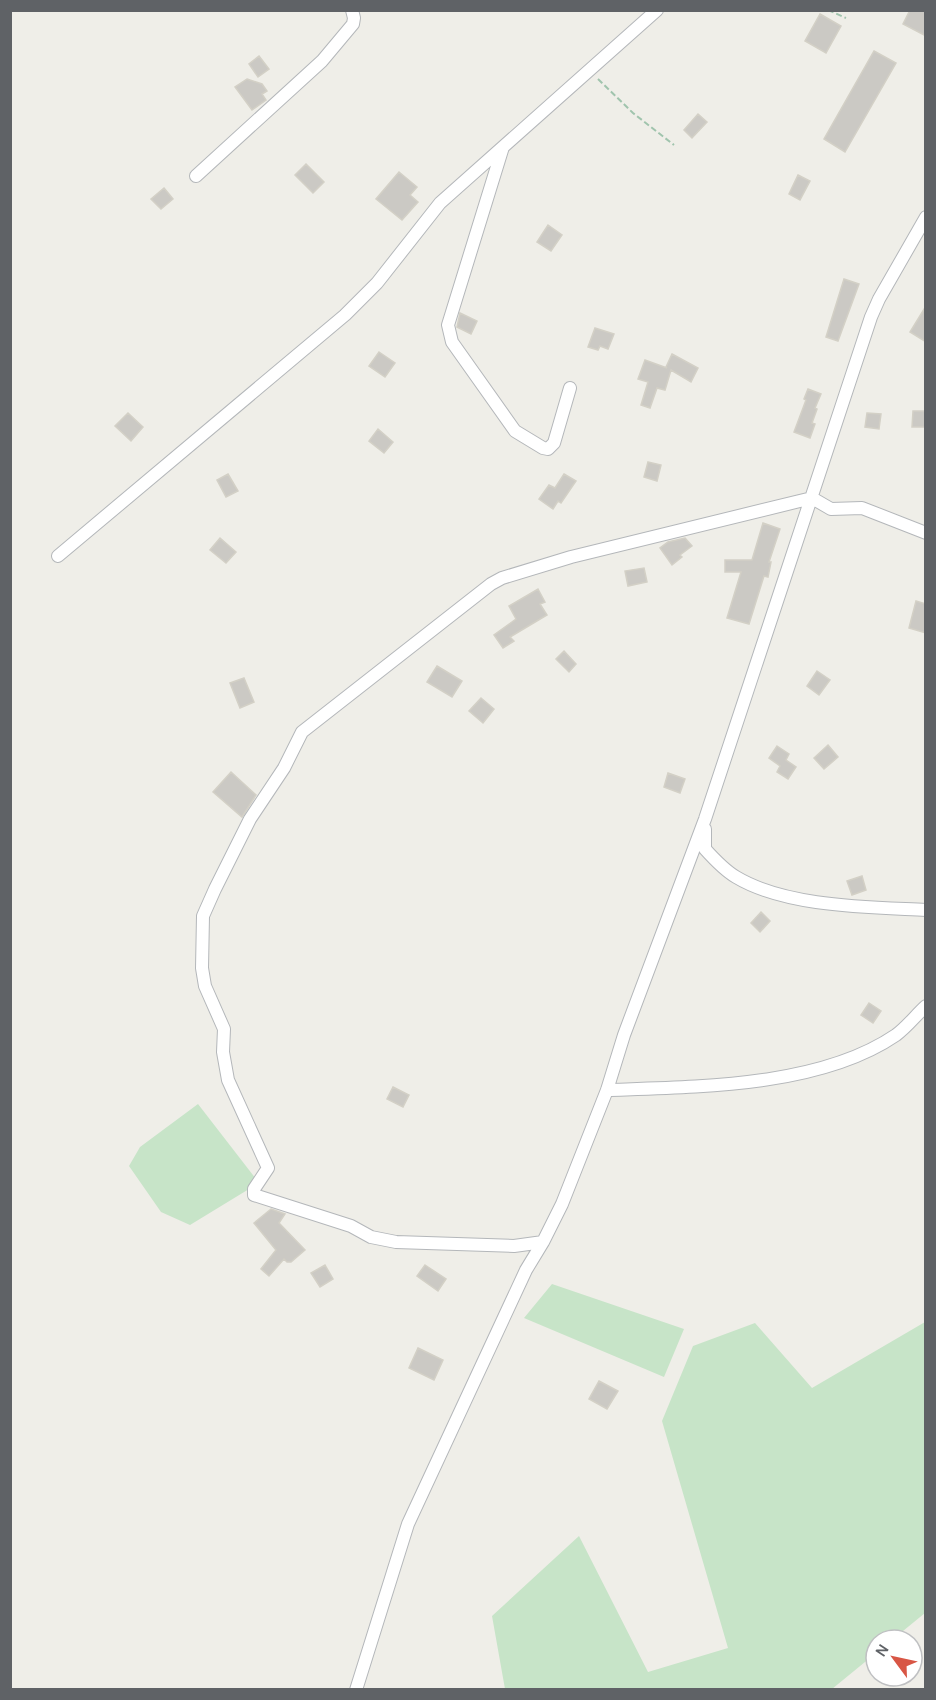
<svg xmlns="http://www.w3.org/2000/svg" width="936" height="1700" viewBox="0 0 936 1700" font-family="Karla,sans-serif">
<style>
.green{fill:#c7e4c8}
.building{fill:#cbc9c4;stroke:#d3d0c6;stroke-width:1.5}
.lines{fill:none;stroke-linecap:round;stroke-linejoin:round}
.minor-casing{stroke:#b4b7ba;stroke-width:14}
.path{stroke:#a0c4ad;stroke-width:2;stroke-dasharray:6 3;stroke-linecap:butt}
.minor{stroke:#fff;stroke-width:12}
</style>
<rect width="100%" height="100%" fill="#efeee8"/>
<path class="green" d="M 198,1104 L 259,1183 L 190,1225 L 161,1212 L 129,1166 L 140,1147 Z
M 552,1284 L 684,1329 L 664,1377 L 524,1318 Z
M 925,1322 L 925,1613 L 892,1640 L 876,1640 L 876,1653 L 832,1689 L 505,1689 L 492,1616 L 579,1536 L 648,1672 L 728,1648 L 662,1421 L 693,1346 L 755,1323 L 812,1388 Z"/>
<path class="building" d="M 910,10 L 926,10 L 926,36 L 903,24 Z
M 820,14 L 841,26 L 826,53 L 805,41 Z
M 874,51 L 896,63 L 845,152 L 824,139 Z
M 259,56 L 269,69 L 258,77 L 249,64 Z
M 247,79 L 262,84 L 267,91 L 262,94 L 266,100 L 252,110 L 235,87 Z
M 698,114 L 707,122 L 692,138 L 684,130 Z
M 306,164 L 324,182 L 313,193 L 295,175 Z
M 399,172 L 417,187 L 410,195 L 418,202 L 402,220 L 376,199 Z
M 798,175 L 810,181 L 800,200 L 789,194 Z
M 164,188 L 173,199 L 161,209 L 151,199 Z
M 548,225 L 562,235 L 551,251 L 537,242 Z
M 844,279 L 859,284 L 838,341 L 826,337 Z
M 926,306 L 926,342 L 910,332 Z
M 460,313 L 477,321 L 471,334 L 457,327 Z
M 595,328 L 614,334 L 608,349 L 600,346 L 598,350 L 588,347 Z
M 379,352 L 395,363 L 385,377 L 369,366 Z
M 672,354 L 698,368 L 691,382 L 671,370 L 665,390 L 657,388 L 650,408 L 641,405 L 648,382 L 638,379 L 645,360 L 667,368 L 666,367 Z
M 808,389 L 821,394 L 815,408 L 817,409 L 812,423 L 815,424 L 810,438 L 794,432 L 806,400 L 804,399 Z
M 913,411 L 926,411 L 925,427 L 912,427 Z
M 128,413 L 143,427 L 131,441 L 115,426 Z
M 867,413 L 881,414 L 879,429 L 865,427 Z
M 378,429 L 393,442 L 384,453 L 369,441 Z
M 648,462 L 661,465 L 657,481 L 644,477 Z
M 228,474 L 238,491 L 226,497 L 217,480 Z
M 564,474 L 576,481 L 561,503 L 558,501 L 553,509 L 539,499 L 549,485 L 555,488 Z
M 763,523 L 780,529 L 769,562 L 771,562 L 768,577 L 764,576 L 749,624 L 727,618 L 741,572 L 725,572 L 725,560 L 752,560 Z
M 220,538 L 236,552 L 226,563 L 210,550 Z
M 685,538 L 692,546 L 680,555 L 682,557 L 672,565 L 660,548 L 668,542 Z
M 644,568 L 647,582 L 628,586 L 625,571 Z
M 538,589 L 545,602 L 540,604 L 547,615 L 510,637 L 514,641 L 503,648 L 494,635 L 516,619 L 509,606 Z
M 916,601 L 926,604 L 926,633 L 909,628 Z
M 564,651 L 576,664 L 569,672 L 556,659 Z
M 437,666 L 462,681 L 452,697 L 427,682 Z
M 817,671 L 830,680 L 819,695 L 807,686 Z
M 244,678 L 254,702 L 240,708 L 230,683 Z
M 481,698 L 494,709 L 483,723 L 469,711 Z
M 828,745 L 838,757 L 824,769 L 814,758 Z
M 777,746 L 789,754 L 786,760 L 796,767 L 788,779 L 777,772 L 780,766 L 769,758 Z
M 231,772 L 256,795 L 242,817 L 213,792 Z
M 668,773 L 685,779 L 680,793 L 664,787 Z
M 862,876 L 866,890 L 852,895 L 847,881 Z
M 761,912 L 770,921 L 760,932 L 751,923 Z
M 869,1003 L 881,1011 L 873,1023 L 861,1015 Z
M 393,1087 L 409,1095 L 403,1107 L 387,1099 Z
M 271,1209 L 285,1214 L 279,1223 L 305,1250 L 291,1262 L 287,1262 L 284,1259 L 269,1276 L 261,1269 L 276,1250 L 254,1223 Z
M 325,1265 L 333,1279 L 320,1287 L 311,1273 Z
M 425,1265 L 446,1279 L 438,1291 L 417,1276 Z
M 418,1348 L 443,1360 L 434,1380 L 409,1368 Z
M 599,1381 L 618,1391 L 607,1409 L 589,1399 Z"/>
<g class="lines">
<defs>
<path id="minor" d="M 503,147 L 448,325 L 452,342 L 515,431 L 543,448 L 548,449 L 554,443 L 570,388
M 196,176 L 322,61 L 353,24 L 354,18 L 352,10
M 58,556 L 345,315 L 377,283 L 440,203 L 657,10
M 705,829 L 705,849 C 714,859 724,870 736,877 C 786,907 868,907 926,910
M 607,1090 C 697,1087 820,1087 896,1035 C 907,1027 916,1015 926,1006
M 543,1242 L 514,1246 L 396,1242 L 371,1237 L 351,1226 L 254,1195 L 254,1189 L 268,1168 L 228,1080 L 223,1052 L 224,1029 L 205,986 L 202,968 L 203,916 L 215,889 L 250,819 L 284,768 L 302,732 L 491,584 L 502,578 L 571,557 L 812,498 L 831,509 L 862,508 L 926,533
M 356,1690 L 408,1524 L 526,1270 L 543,1242 L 562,1204 L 607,1090 L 624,1035 L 705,819 L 871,317 L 879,299 L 926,217"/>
</defs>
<use href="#minor" class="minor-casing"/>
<path class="path" d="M 828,10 L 846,18
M 598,79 L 633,113 L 674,145"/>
<use href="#minor" class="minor"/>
</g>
<rect width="936" height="1700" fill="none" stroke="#5f6266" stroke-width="24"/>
<g transform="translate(894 1658) rotate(303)"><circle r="28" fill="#ffffff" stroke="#bfc0c2" stroke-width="1.5"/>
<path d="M0-4.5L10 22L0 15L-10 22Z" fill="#d85645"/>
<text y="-9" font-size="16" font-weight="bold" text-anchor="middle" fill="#5f6266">N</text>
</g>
</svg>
